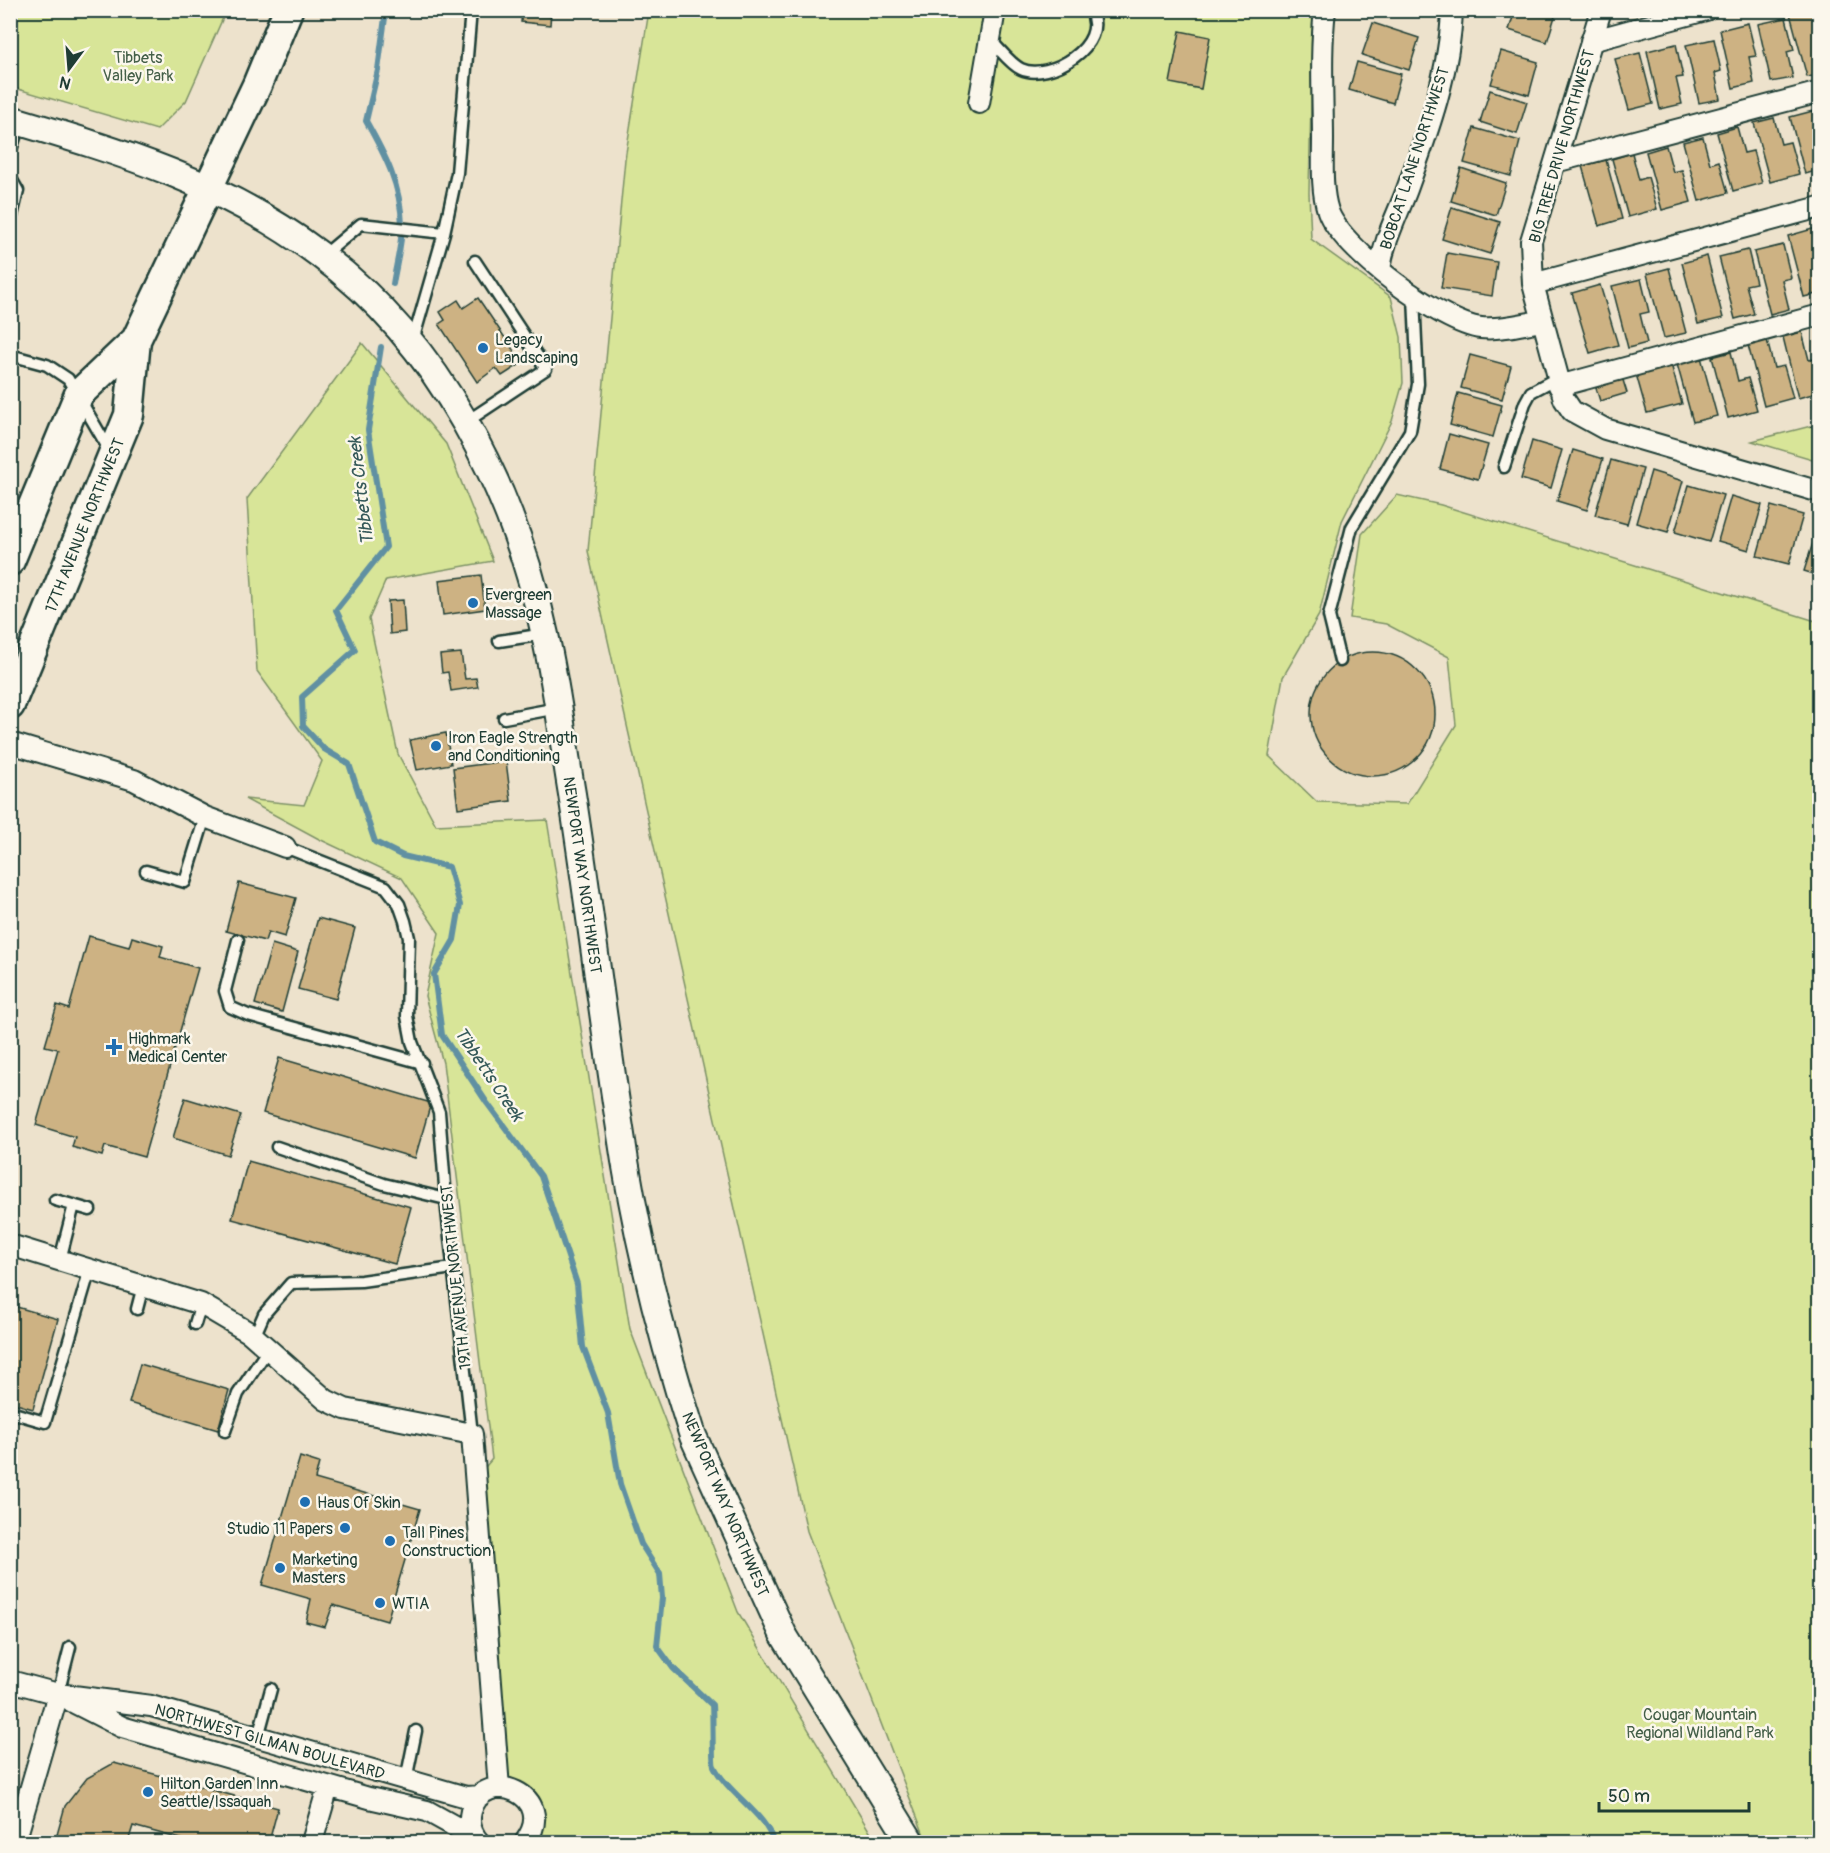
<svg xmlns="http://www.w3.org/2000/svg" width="1830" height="1853" viewBox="0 0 1830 1853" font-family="Pangolin,sans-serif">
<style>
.green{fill:#d8e598;stroke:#7c9166;stroke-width:1.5}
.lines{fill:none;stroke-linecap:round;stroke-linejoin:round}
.stream{stroke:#6090a2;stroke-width:6}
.building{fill:#cdb283;stroke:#1f3d34;stroke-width:1.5}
.service-casing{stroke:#1f3d34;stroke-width:15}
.minor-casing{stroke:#1f3d34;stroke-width:24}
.tertiary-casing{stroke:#1f3d34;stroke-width:30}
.secondary-casing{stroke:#1f3d34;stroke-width:33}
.service{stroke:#fbf7ec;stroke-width:10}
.minor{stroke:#fbf7ec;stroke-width:20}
.tertiary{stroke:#fbf7ec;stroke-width:26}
.secondary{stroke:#fbf7ec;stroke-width:28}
.poi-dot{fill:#1f6fb2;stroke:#fbf7ec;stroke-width:2}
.labels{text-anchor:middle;stroke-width:5;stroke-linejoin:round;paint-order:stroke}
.park-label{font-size:16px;fill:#445f48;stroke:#fbf7ec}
.street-label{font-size:16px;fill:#1f3d34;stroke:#fbf7ec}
.poi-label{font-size:16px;fill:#1f3d34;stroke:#fbf7ec;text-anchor:start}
.water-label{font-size:18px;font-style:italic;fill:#355959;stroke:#fbf7ec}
</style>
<rect width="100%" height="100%" fill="#ede2cc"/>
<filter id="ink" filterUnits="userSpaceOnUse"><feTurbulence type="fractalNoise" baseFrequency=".0167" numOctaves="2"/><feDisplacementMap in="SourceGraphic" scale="12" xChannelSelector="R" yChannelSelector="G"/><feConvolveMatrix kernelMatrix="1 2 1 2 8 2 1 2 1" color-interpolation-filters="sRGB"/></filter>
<g filter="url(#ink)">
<path class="green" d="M 10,11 L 11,10 L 226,11 L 186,101 L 157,130 L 11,87 Z
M 649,11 L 1313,11 L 1309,193 L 1311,239 L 1391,297 L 1401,337 L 1403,383 L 1392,421 L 1342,521 L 1319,615 L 1283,677 L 1269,756 L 1317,802 L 1407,804 L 1456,725 L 1449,657 L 1386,624 L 1350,618 L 1362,534 L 1397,495 L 1441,505 L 1819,622 L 1819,1842 L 929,1842 L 924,1835 L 807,1531 L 588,551 L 625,159 Z
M 362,343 L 446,444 L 493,561 L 386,580 L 369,619 L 398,754 L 436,825 L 547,820 L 630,1329 L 738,1612 L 876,1842 L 525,1842 L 534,1818 L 505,1788 L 475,1479 L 492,1459 L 443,1063 L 425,996 L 439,933 L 402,878 L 319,839 L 245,799 L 304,805 L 322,761 L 257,671 L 247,499 Z
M 1819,424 L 1819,461 L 1752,441 Z"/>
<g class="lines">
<path class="stream" d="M 386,10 L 378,70 L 366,121 C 385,155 401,185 402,225 C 402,244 396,265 393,284
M 381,347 L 368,430 L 386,547 L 336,610 L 355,650 L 302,697 L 303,726 L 324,749 L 349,764 L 375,842 L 403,856 L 449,867 L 460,905 L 454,940 L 434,974 L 442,1035 L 487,1103 L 541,1176 L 577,1284 L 583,1347 L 608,1413 L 620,1484 L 641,1544 L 660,1574 L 662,1598 L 657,1646 L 673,1668 L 712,1705 C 713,1715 712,1763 714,1766 C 727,1793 768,1816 773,1842"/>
</g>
<path class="building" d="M 522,10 L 551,10 L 550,25 L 521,22 Z
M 1515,10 L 1557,10 L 1547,42 L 1509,30 Z
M 1789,10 L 1820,10 L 1820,75 L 1807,77 Z
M 1786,18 L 1794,50 L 1787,52 L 1793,78 L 1771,82 L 1758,24 Z
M 1373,23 L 1419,38 L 1409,70 L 1362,55 Z
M 1748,23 L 1756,56 L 1749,57 L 1754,83 L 1733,88 L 1720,30 Z
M 1180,31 L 1210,37 L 1201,89 L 1170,83 Z
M 1714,39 L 1721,71 L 1715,73 L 1720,99 L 1699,103 L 1686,45 Z
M 1676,44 L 1683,77 L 1676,78 L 1682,104 L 1660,109 L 1647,51 Z
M 1501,51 L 1538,62 L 1529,95 L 1491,84 Z
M 1640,53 L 1653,104 L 1629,110 L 1615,59 Z
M 1357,62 L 1401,74 L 1393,103 L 1349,90 Z
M 1490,90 L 1527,102 L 1517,134 L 1480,122 Z
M 1813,111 L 1820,134 L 1820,170 L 1805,174 L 1790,117 Z
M 1774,118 L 1781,144 L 1790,142 L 1799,174 L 1770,182 L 1754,123 Z
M 1737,127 L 1744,153 L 1753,151 L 1762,183 L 1733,191 L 1717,133 Z
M 1474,128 L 1520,141 L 1511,176 L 1464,163 Z
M 1703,137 L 1710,164 L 1719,161 L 1728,193 L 1699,201 L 1683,142 Z
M 1666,146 L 1673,172 L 1682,170 L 1691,202 L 1662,210 L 1646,152 Z
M 1632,153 L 1639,180 L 1648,177 L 1657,209 L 1628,217 L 1612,159 Z
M 1606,160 L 1622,219 L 1599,226 L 1582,166 Z
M 1461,168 L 1506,183 L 1496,215 L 1451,201 Z
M 1452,207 L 1500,222 L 1490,254 L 1442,239 Z
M 1816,228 L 1820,263 L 1815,264 L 1820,293 L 1804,297 L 1788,236 Z
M 1783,245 L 1791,278 L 1782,280 L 1789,309 L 1770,314 L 1754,252 Z
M 1748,250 L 1756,283 L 1746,285 L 1754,314 L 1735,319 L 1719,257 Z
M 1447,253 L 1497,262 L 1492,296 L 1441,288 Z
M 1707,256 L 1723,318 L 1698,324 L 1682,263 Z
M 1669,268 L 1686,333 L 1664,338 L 1647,274 Z
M 1641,279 L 1649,312 L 1640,314 L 1647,343 L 1628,348 L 1612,286 Z
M 1600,285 L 1618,345 L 1590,353 L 1572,293 Z
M 478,298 L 522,363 L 502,376 L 496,368 L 477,382 L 439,324 L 445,320 L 440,312 L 458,300 L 463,308 Z
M 1802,332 L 1809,360 L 1819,358 L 1820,392 L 1798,398 L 1783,337 Z
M 1767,340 L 1774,368 L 1784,366 L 1793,398 L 1764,406 L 1748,345 Z
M 1731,352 L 1738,381 L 1748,378 L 1757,410 L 1728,418 L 1712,357 Z
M 1470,355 L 1511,366 L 1502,399 L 1461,388 Z
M 1701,357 L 1717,416 L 1693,422 L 1677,364 Z
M 1671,364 L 1682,404 L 1647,413 L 1636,374 Z
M 1622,377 L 1627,393 L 1600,401 L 1595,385 Z
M 1458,393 L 1502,405 L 1493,437 L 1450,425 Z
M 1449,434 L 1488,445 L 1478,479 L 1440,469 Z
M 1532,441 L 1562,450 L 1551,488 L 1521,479 Z
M 1573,450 L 1603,459 L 1587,510 L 1557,501 Z
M 1611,460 L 1643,469 L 1627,524 L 1595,515 Z
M 1651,471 L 1683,481 L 1668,532 L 1636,523 Z
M 1689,485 L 1723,495 L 1709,542 L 1675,532 Z
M 1731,496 L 1762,505 L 1749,550 L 1718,541 Z
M 1771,506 L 1803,515 L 1789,564 L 1757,556 Z
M 1820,521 L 1820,576 L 1804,571 Z
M 481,575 L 485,609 L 443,615 L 439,580 Z
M 403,600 L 405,632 L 390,634 L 388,601 Z
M1311 714a62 62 0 1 1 124 0a62 62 0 1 1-124 0Z
M 461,653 L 465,679 L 476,678 L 478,687 L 451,691 L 448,672 L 442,673 L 440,655 Z
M 446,733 L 451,764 L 417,770 L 410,740 Z
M 506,761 L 511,801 L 458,808 L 453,768 Z
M 239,883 L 296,898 L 285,937 L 268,932 L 265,941 L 226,931 Z
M 318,918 L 355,928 L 336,999 L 298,989 Z
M 89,936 L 129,947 L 132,937 L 163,946 L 160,957 L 198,968 L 144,1157 L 105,1146 L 102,1156 L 72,1147 L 75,1137 L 36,1125 L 58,1049 L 45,1046 L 57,1005 L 69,1009 Z
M 272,944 L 298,952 L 282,1012 L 255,1004 Z
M 279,1058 L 431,1103 L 415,1158 L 263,1113 Z
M 185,1098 L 241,1115 L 228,1155 L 173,1138 Z
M 248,1161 L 411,1207 L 395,1264 L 232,1219 Z
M 10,1305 L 58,1319 L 33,1409 L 10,1402 Z
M 140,1364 L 229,1390 L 218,1430 L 129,1403 Z
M 300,1457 L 319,1463 L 315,1479 L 420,1509 L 387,1621 L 333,1605 L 325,1627 L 306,1622 L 311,1599 L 262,1585 Z
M 114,1763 L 278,1808 L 269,1842 L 192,1842 L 133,1826 L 128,1842 L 55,1842 L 65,1806 L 87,1778 Z"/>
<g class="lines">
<defs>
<path id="service" d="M 990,40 C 999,48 1010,64 1021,69 C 1049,82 1111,45 1090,10
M 10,153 L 20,122
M 10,177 L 18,191 L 10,224
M 323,256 L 361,224 L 444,233
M 412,344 L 444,233 L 457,173 L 471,10
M 10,355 L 47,365 L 68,379 L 110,451
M 466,422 L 546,369 L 475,261
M 1504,467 L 1525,403 L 1531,392 L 1557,378
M 499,641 L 545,634
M 1340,661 L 1329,616 L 1352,527 L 1410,431 L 1418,384 L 1414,297
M 504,718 L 558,708
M 285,847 L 386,887 L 399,904 L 405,921 L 409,938 L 407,1016 L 412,1042 L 439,1112 L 447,1211 L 472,1434
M 146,871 L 185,882 L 205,817
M 238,940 L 225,991 L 230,1007 L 248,1015 L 422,1063
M 277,1147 L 384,1184 L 446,1199
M 55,1200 L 90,1210
M 60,1260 L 74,1205
M 137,1309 L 143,1286
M 195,1324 L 201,1304
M 254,1337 L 264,1314 L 291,1283 L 361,1281 L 453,1268
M 10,1412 L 45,1422 L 90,1269
M 225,1431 L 238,1394 L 269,1348
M 58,1694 L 70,1647
M 258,1737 L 271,1689
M 406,1780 L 416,1731"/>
<path id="minor" d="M 1325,10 C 1320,53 1323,96 1323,139 C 1323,161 1321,190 1328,211 C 1341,249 1442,324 1481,328 C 1500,330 1522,324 1541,321
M 1601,10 L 1531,241 L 1533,284 L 1564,399 L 1572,411 L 1605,429 L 1820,492
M 1591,41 L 1706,10
M 979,103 L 995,10
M 1555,162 L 1820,92
M 1380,270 C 1383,242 1396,218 1406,192 C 1427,134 1450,72 1452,10
M 1533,284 L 1820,207
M 1559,386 L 1820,315
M 10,743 L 134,780 L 205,817 L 285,847
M 10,1245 L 201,1304 L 250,1333 L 326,1400 L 345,1409 L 472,1434 L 499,1788
M 10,1681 L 58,1694 L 151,1706 L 466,1797 L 480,1796
M 71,1701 L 122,1727 L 369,1798 L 427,1811 L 474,1837
M 15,1842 L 58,1694
M 312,1842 L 328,1787
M 479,1842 C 471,1833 468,1823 471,1811 C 484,1764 560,1796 525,1842"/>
<path id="tertiary" d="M 10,119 C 121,152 225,183 319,254 C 440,343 514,490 545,635 C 557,687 563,741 572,794 C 589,903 602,1013 619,1122 C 634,1228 660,1334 693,1436 L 783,1634 L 911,1842"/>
<path id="secondary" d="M 10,561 L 79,394 L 136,340
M 10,705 L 129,415 L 136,340 L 257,85 L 288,10"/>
</defs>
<use href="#service" class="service-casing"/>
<use href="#minor" class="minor-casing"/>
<use href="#tertiary" class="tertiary-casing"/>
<use href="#secondary" class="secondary-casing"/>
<use href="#service" class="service"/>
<use href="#minor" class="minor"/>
<use href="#tertiary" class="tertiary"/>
<use href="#secondary" class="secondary"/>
</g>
</g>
<g class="poi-dot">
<circle cx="483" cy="348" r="6"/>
<circle cx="473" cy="603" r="6"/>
<circle cx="436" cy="746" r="6"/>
<path d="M111 1038h6v6h6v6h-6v6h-6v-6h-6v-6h6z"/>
<circle cx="305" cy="1502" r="6"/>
<circle cx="345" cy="1528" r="6"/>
<circle cx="390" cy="1541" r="6"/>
<circle cx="280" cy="1568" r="6"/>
<circle cx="380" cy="1603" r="6"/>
<circle cx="148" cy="1792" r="6"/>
</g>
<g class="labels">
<g class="park-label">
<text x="138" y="63">Tibbets<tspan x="138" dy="18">Valley Park</tspan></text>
<text x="1700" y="1720">Cougar Mountain<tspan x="1700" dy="18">Regional Wildland Park</tspan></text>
</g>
<g class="street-label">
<text transform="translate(1561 146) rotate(-74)" y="6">BIG TREE DRIVE NORTHWEST</text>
<text transform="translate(1414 158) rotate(-72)" y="6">BOBCAT LANE NORTHWEST</text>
<text transform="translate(84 525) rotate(-68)" y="6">17TH AVENUE NORTHWEST</text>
<text transform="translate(583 875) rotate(82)" y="6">NEWPORT WAY NORTHWEST</text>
<text transform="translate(455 1277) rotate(-96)" y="6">19TH AVENUE NORTHWEST</text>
<text transform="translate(726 1504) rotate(67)" y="6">NEWPORT WAY NORTHWEST</text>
<text transform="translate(270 1741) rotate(16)" y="6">NORTHWEST GILMAN BOULEVARD</text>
</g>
<g class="poi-label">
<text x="495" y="345">Legacy<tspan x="495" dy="18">Landscaping</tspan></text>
<text x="485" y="600">Evergreen<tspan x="485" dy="18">Massage</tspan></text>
<text x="448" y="743">Iron Eagle Strength<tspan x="448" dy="18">and Conditioning</tspan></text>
<text x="128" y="1044">Highmark<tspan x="128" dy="18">Medical Center</tspan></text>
<text x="317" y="1508">Haus Of Skin</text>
<text x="333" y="1534" text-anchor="end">Studio 11 Papers</text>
<text x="402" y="1538">Tall Pines<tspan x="402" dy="18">Construction</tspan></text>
<text x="292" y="1565">Marketing<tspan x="292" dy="18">Masters</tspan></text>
<text x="392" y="1609">WTIA</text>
<text x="160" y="1789">Hilton Garden Inn<tspan x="160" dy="18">Seattle/Issaquah</tspan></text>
</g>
<g class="water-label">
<text transform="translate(361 491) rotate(-97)" y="6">Tibbetts Creek</text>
<text transform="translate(489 1074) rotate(56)" y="6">Tibbetts Creek</text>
</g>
</g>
<rect width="1830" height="1853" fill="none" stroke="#fbf7ec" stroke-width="36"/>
<rect x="18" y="18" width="1794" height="1817" fill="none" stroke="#1f3d34" stroke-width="2" filter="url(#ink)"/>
<g transform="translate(69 69) rotate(196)" stroke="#fbf7ec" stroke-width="4.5" paint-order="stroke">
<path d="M0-4.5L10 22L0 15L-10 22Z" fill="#1f3d34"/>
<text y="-9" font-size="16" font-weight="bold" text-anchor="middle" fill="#1f3d34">N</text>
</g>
<path d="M1599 1802v9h150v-9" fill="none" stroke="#1f3d34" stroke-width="3"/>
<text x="1608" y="1802" font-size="18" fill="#1f3d34" stroke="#fbf7ec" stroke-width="4.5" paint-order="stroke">50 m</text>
</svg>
